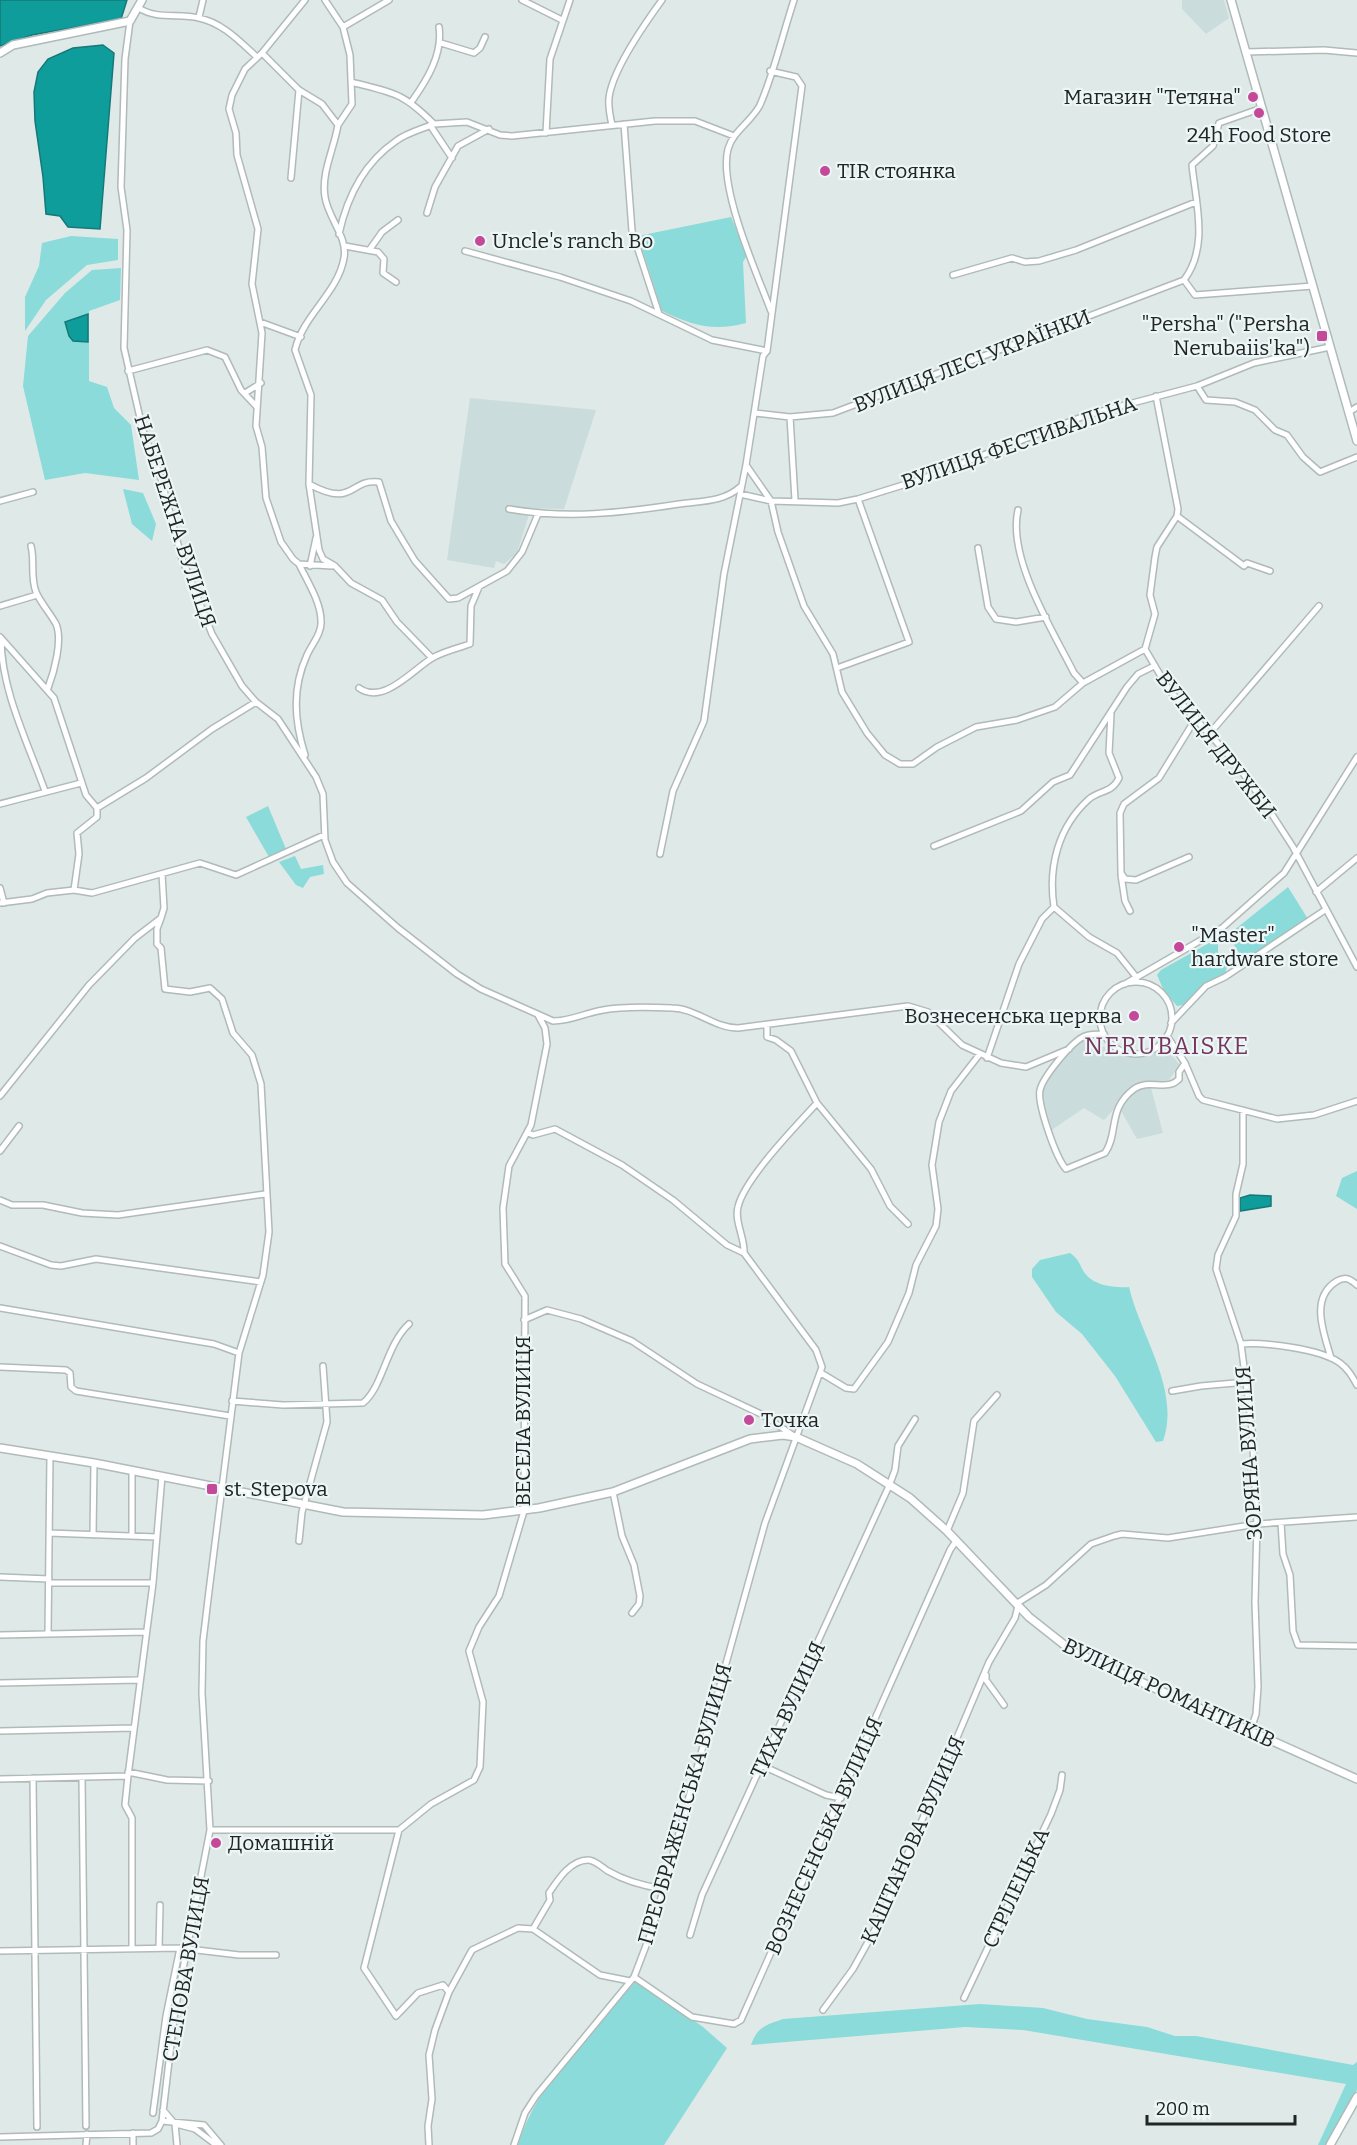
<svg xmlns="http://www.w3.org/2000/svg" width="1357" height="2145" viewBox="0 0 1357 2145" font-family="Bitter,serif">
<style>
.built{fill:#cadcdb}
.green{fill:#8adbd9}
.water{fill:#0f9d9c;stroke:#147978;stroke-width:1.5}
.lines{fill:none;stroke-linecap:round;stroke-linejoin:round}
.minor-casing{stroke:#b0bab9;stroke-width:8}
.tertiary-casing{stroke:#b0bab9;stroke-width:10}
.minor{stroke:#fff;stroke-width:5}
.tertiary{stroke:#fff;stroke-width:7}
.poi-dot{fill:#c54999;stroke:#ecf6f6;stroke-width:2}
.labels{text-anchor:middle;stroke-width:4.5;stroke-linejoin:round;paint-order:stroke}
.poi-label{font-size:21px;fill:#212525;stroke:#ecf6f6;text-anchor:start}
.street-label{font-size:21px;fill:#212525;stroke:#ecf6f6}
.quarter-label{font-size:24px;letter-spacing:1.5px;fill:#75375d;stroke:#ecf6f6}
</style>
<rect width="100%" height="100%" fill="#dfe9e8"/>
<path class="built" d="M 1182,0 L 1224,0 L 1229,18 L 1206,34 L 1182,9 Z
M 470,398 L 596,410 L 564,509 L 531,508 L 517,553 L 504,564 L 496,561 L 494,568 L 447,560 Z
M 1082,1041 L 1126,1053 L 1152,1053 L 1165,1047 L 1180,1065 L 1168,1081 L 1151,1081 L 1134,1087 L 1104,1120 L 1084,1108 L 1050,1131 L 1040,1100 L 1041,1079 Z
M 1150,1084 L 1163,1133 L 1137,1139 L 1120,1109 L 1135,1090 Z"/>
<path class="green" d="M 731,217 L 747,255 L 743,262 L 746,323 C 714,332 691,325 662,311 L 638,236 Z
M 71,236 L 118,239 L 118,260 L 87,265 L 46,300 L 25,331 L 25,297 L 39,266 L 42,243 Z
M 121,268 L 120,300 L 89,311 L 89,381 L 107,387 L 114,408 L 131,425 L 139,480 L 85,473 L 45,480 L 23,386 L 28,336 L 65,293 L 92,270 Z
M 123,489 L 143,493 L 156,524 L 152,541 L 132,524 Z
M 268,806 L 286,849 L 269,857 L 246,817 Z
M 295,856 L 301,869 L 323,865 L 324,874 L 310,877 L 303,888 L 296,885 L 279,862 Z
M 1288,887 L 1308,919 L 1244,961 L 1228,935 Z
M 1218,938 L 1218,952 L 1227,967 L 1225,974 L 1183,1005 L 1177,1006 L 1164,991 L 1157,975 L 1161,970 Z
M 1357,1171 L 1357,1209 L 1336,1196 L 1342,1178 Z
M 1070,1253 C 1079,1259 1079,1264 1084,1272 C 1093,1286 1115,1288 1129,1287 C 1140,1335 1181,1390 1163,1441 L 1156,1442 L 1115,1376 L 1082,1334 L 1056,1312 L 1032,1277 L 1032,1269 L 1040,1260 Z
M 637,1980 L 703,2027 L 727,2048 L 664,2145 L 518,2145 C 538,2080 594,2030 637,1980 Z
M 980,2004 L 1043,2008 L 1087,2019 L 1147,2027 L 1175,2036 L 1196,2036 L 1353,2065 L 1357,2062 L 1357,2090 L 1327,2145 L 1318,2145 L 1346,2084 L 1023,2030 L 965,2027 L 751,2045 C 757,2027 766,2025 783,2019 Z"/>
<path class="water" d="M 0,0 L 127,0 L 121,19 L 32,35 L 0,46 Z
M 103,45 L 114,53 L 100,229 L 68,227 L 60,216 L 46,214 L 43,177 L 35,121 L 34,92 L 38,72 L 48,59 L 73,48 Z
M 88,314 L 88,342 L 73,341 L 69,336 L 65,322 Z
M 1250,1195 L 1271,1196 L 1271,1206 L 1240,1211 L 1240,1198 Z"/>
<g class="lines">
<defs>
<path id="minor" d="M 305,0 L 262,53 L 245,69 L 232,95 L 229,109 L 236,133 L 237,155 L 258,229 L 252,284 L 262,333 L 256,426 L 262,447 L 266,498 L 281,542 L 293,559 L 299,564 L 332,566
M 325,0 L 343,27
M 522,0 L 562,20
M 139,8 C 157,20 179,13 199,18 C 223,23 240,42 257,57
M 199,17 L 203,0
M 130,21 L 125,59 L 121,187 L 127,230 L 124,348 L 143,431 L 161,478 L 181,556 L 212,634 L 242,686 L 256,702 L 278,719 L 316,777 L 323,794 L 325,840 L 333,862 L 347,883 L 398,928 L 457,974 L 481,989 L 553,1021 C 571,1021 585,1013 603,1010 C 624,1006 650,1007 672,1008 C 695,1008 714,1028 738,1028 L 908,1006 L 928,1012 L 962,1045 L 1001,1063 L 1026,1067 L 1069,1049
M 441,43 L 474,53 L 480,48 L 485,37
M 1246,52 L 1324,50 L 1357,53
M 262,53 L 299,90 L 322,104 L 338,125 C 334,149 321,173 325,197 C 328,218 348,237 344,258 C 338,293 303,315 295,350 L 311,395 L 309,484 L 319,550 L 323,559 L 335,566 L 351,583 L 382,600 L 397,622 L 432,658
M 351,82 C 394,93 402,92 434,124 L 467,122 L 500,135 L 512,136 L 655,121 L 695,121 L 734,136
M 412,101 C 427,80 443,54 439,27
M 1262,108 L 1219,123 L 1213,146 L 1192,165 C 1196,204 1209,247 1184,280 L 1195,295 L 1313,286
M 624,124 L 632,231 L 659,314
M 338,125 L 352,104 L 350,55 L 343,27 L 389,0
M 430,125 L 452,158
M 612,125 C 610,116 608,107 609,98 C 612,71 646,22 662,0
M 546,133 L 550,59 L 570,0
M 291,178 L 299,90
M 427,213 L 435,187 L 458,146 L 489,129
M 339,234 C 347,197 364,163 396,141 C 406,133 422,129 434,124
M 345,246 L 378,252 L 384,259 L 383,273 L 396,282
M 370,249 L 382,232 L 398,220
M 465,251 L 560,277 L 631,301 L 712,340 L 767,351
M 953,275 L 1012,258 L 1025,262 L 1039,261 L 1076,250 L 1196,202
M 771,311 C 757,274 718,187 728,149 C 733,131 752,121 760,105 C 774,73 783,33 794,0
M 260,322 L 301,337
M 128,371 L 207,350 L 225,357 L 241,390 L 256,406
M 1197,386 L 1206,400 L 1235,402 L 1255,410 L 1275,430 L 1287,435 L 1303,457 L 1320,472 L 1357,457
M 245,393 L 261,383
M 1349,412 L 1357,407
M 755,413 L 790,417 L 833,413 L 1184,280
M 790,417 L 795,500
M 746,465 L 771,501 L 778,532 L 804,606 L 833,654 L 842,692 L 867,733 L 885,755 L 900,764 L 913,764 L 937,747 L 976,727 L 1017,720 L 1055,707 L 1083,683 L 1145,649
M 309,484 C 355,509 349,478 379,482 L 391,521 L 415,561 L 449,599 L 458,598 L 507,571 L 522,552 L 538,514
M 740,494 L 771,501 L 838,503 L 858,499 L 916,481 L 1087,415 L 1197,386 L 1254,363 L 1330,347
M 0,501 L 33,492
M 509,509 C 566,519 622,513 679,504 C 700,501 724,502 740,487
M 1018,510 C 1007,558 1053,631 1074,673 L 1083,683
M 1177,516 L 1244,566 L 1247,563 L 1270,571
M 31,546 C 35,561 30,576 36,592 C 40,602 50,613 56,624 C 63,640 54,672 48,688
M 978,548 L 988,607 L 996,619 L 1016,622 L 1046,617
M 299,564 C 307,581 321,602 321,621 C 322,633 312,644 307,655 C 292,688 294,720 305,755
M 310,566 L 316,538
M 0,606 L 37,595
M 0,637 L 54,698 L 86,795 L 97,808 L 97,817 L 77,833 L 79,854 L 74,890
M 1,638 C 1,690 28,743 45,791
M 1145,649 L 1169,690 L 1234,761 L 1264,802 L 1293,847 L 1357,967
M 1145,649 L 1155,614 L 1150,595 L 1155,557 L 1157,547 L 1177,516 L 1178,509 L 1156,396
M 837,668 L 909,642 L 858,499
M 359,688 C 384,706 415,667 434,657 C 445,651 458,648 470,644 L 471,606 L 479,587
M 1210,733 L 1319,606
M 0,804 L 81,783
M 97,808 L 146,778 L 212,729 L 256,702
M 934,846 L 1021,811 L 1053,782 L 1070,775 L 1127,687 L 1138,674 L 1154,666
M 660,854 L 673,791 L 704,721 L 724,574 L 746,465 L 763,356 L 767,351 L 802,86 L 796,77 L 770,71
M 1189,857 L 1136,880 L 1125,879 L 1121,873 L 1120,813 L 1124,804 L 1159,778 L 1196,718
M 1121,875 L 1125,901 L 1130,911
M 0,888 L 4,903
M 1316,892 L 1357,858
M 0,903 L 32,899 L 47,893 L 74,890 L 92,893 L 200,863 L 236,875 L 324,835
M 1054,907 L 1089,937 L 1117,953 L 1137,978
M 161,918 L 157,929 L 157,944 L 161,948 L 165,989 L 190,992 L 210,988 L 222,999 L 233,1033 L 252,1055 L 261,1084 L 269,1232 L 263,1275 L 239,1353 L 209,1591 L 203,1641 L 202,1693 L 210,1830 L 175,2010 L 162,2121
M1100 1018a36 36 0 1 1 72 0a36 36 0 1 1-72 0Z
M 1125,984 L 1222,928 L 1284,873 L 1357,757
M 1171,1023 L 1206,986 L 1225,977 L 1325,910
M 767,1026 L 767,1037 L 776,1040 L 791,1051 L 817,1103 L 871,1169 L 890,1206 L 908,1224
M 1104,1034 C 1098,1034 1090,1034 1085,1036 C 1072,1041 1043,1077 1040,1090 C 1037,1104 1056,1158 1066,1169 L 1105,1153 C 1119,1133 1107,1109 1134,1089 C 1149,1078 1167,1092 1179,1079
M 1167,1036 L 1185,1063 L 1199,1096 L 1203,1100 L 1277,1119 L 1314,1115 L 1357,1101
M 987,1058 L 1019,964 L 1042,919 L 1054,907 C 1048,867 1058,827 1089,799 C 1100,790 1112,793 1119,778 L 1109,753 L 1111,714
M 1179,1079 L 1179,1072 L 1185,1063
M 0,1096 L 89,985 L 135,938 L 161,918 L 164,908 L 162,874
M 1243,1110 L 1243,1164 L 1236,1194 L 1236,1216 L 1218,1255 L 1216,1269 L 1241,1344 L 1252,1429 L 1257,1524 L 1255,1602 L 1258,1687 L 1256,1714 L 1250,1732
M 0,1151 L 19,1126
M 0,1200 L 12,1205 L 43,1205 L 82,1213 L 118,1215 L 265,1194
M 0,1246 L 51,1265 L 61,1266 L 96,1259 L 261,1282
M 744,1253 C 745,1238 734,1221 738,1207 C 744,1179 797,1125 817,1103
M 0,1308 L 214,1344 L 239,1353
M 524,1320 L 547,1310 L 581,1319 L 632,1341 L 697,1384 L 763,1415 L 794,1436
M 1241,1344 C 1265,1342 1321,1349 1340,1363 C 1348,1369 1352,1376 1357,1385
M 1331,1358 C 1324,1333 1309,1298 1337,1281 C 1346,1276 1350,1279 1357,1285
M 0,1367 L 66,1370 L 70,1373 L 71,1387 L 76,1391 L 230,1416
M 821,1373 L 846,1388 L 854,1389 L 888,1342 L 909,1293 L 916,1265 L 936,1226 L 938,1209 L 932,1165 L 939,1122 L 951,1091 L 979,1055
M 1172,1391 L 1201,1386 L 1246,1382
M 232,1401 L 283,1405 L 363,1403 C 383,1387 386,1345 409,1324
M 132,1470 L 132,1536
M 613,1492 L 622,1536 L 634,1565 L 640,1596 L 639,1604 L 632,1613
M 1281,1523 L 1283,1554 L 1290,1575 L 1293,1631 L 1298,1645 L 1357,1646
M 947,1531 L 963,1493 L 974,1421 L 997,1395
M 49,1533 L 157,1537
M 93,1535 L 94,1463
M 299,1541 L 302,1512 L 327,1422 L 323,1366
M 0,1577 L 49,1579
M 49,1583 L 153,1583
M 1016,1604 L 1046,1585 L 1091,1544 L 1114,1536 L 1122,1534 L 1168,1538 L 1257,1524 L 1357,1517
M 48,1634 L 50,1456
M 0,1635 L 145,1632
M 986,1675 L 986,1680 L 1004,1705
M 0,1683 L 138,1680
M 0,1731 L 133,1728
M 763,1766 L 826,1795 L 841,1798
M 128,1772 L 167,1780 L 209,1781
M 128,1776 L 125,1805 L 132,1818 L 132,1948
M 33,1778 L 37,2127
M 82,1778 L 86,2126
M 0,1779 L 128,1776 L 153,1583 L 162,1476
M 210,1830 L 399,1830
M 533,1929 L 550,1900 L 549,1893 C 557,1881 570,1860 588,1860 C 595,1860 603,1868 608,1871 C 625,1881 644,1886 663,1889
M 690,1935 L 702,1895 L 889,1486 L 895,1470 L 898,1446 L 915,1419
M 159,1948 L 160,1905
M 0,1951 L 180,1948 L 239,1955 L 276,1955
M 634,1977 L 692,2017 L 734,2024 L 741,2020 L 950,1550 L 956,1541
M 449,1992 L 472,1950 L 518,1928 L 533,1929 L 600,1975 L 630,1981
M 964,1998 L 1051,1814 L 1060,1790 L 1062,1775
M 823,2010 L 853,1969 L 878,1924 L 989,1662 L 1015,1618 L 1018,1606
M 163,2110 L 175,2124 L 177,2145
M 153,2113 L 166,2016 L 180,1948
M 176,2124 L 195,2129 L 215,2144
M 0,2137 L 151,2133 L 158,2129 L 162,2121 L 204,2125 L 221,2145
M 86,2145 L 87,2134
M 133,2145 L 133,2133
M 429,2145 L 428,2126 L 432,2099 L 429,2055 L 435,2030 L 449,1992 L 443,1985 L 418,1993 L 396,2016 L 364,1968 L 399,1830 L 431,1804 L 474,1780 L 480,1767 L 483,1702 L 469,1651 L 479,1627 L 499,1596 L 524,1511 L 525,1296 L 505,1264 L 503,1208 L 509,1166 L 531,1125 L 547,1044 L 545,1028 L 538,1015
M 514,2145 L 525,2113 L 536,2096 L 634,1977 L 652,1930 L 765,1523 L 822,1367 L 816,1350 L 744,1253 L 727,1245 L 673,1200 L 622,1165 L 555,1129 L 533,1135 L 528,1133"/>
<path id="tertiary" d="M 1231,0 L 1357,441
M 0,53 L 13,45 L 130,21 L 142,0
M 0,1448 L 94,1463 L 343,1512 L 483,1515 L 539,1508 L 613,1492 L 750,1439 L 783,1435 L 796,1437 L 857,1464 L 910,1498 L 947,1531 L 1029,1617 L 1072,1651 L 1357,1779
M 1330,2145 L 1357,2097"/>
</defs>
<use href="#minor" class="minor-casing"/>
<use href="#tertiary" class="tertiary-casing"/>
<use href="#minor" class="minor"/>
<use href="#tertiary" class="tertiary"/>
</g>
<g class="poi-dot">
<circle cx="1253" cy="97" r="6"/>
<circle cx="1259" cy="113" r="6"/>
<circle cx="825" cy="171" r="6"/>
<circle cx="480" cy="241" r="6"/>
<rect x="1316" y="330" width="12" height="12" rx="3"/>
<circle cx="1179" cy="947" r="6"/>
<circle cx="1134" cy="1016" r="6"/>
<circle cx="749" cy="1420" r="6"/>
<rect x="206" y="1483" width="12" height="12" rx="3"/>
<circle cx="216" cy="1843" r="6"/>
</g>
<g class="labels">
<g class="poi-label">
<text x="1241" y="104" text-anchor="end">Магазин "Тетяна"</text>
<text x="1259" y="142" text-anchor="middle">24h Food Store</text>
<text x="837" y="178">TIR стоянка</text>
<text x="492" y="248">Uncle's ranch Bo</text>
<text x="1310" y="331" text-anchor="end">"Persha" ("Persha<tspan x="1310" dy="24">Nerubaiis'ka")</tspan></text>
<text x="1191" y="942">"Master"<tspan x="1191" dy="24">hardware store</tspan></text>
<text x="1122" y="1023" text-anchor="end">Вознесенська церква</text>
<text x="761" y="1427">Точка</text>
<text x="224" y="1496">st. Stepova</text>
<text x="228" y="1850">Домашній</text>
</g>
<g class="street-label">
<text transform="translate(972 361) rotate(-21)" y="7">ВУЛИЦЯ ЛЕСІ УКРАЇНКИ</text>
<text transform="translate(1019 443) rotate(-19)" y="7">ВУЛИЦЯ ФЕСТИВАЛЬНА</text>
<text transform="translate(175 521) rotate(72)" y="7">НАБЕРЕЖНА ВУЛИЦЯ</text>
<text transform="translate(1216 745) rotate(52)" y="7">ВУЛИЦЯ ДРУЖБИ</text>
<text transform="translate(523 1421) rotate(-90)" y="7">ВЕСЕЛА ВУЛИЦЯ</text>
<text transform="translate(1249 1453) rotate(-94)" y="7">ЗОРЯНА ВУЛИЦЯ</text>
<text transform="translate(1169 1693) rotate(25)" y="7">ВУЛИЦЯ РОМАНТИКІВ</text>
<text transform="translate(788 1710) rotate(-65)" y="7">ТИХА ВУЛИЦЯ</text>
<text transform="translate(685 1804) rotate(-74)" y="7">ПРЕОБРАЖЕНСЬКА ВУЛИЦЯ</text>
<text transform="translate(824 1836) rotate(-66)" y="7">ВОЗНЕСЕНСЬКА ВУЛИЦЯ</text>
<text transform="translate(913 1840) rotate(-66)" y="7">КАШТАНОВА ВУЛИЦЯ</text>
<text transform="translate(1016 1888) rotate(-65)" y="7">СТРІЛЕЦЬКА</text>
<text transform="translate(186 1969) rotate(-80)" y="7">СТЕПОВА ВУЛИЦЯ</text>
</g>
<g class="quarter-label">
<text x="1167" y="1054">NERUBAISKE</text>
</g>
</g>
<path d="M1147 2115v9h148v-9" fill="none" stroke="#212525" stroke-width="3"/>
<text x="1156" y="2115" font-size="18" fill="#212525" stroke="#ecf6f6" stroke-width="4.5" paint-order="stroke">200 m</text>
</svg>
